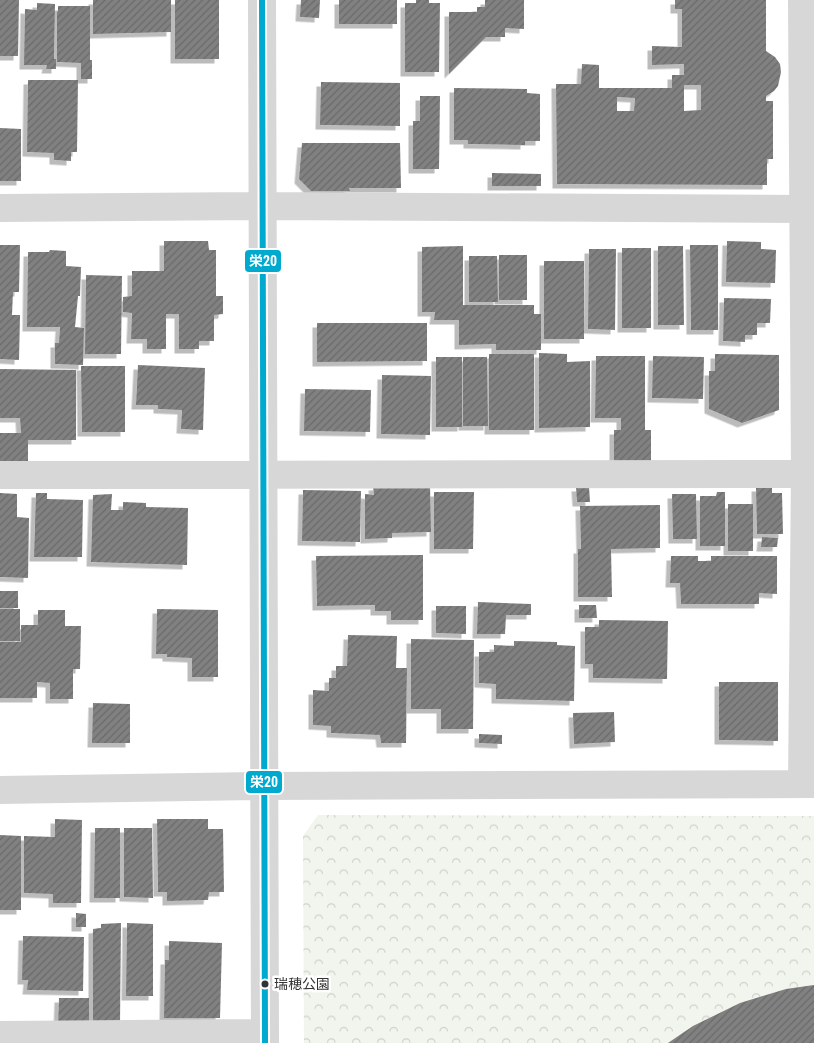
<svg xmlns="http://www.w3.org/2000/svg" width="814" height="1043" viewBox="0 0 814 1043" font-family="'Roboto Condensed','Noto Sans JP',sans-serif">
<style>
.forest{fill:url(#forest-crowns)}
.building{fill:url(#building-hatch);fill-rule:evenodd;filter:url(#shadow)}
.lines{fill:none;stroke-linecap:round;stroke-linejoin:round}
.minor{stroke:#d7d7d7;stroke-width:28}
.bus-1-casing{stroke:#fff;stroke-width:10}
.bus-1{stroke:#00a9ce;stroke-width:6}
.bus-dot{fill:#333;stroke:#fff;stroke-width:2}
.labels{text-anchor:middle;stroke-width:5;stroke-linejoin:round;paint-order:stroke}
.bus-label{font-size:14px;fill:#333;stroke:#fff;text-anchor:start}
.line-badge{stroke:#fff;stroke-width:2}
.badge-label{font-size:14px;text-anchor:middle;font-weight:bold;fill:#fff}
</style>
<defs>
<pattern id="forest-crowns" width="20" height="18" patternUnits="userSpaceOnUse" patternTransform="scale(1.25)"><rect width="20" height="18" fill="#f1f5ed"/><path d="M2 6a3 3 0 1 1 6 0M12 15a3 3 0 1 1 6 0" fill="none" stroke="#cfd2cc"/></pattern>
<pattern id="building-hatch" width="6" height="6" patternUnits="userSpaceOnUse" patternTransform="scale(1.25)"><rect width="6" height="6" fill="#818181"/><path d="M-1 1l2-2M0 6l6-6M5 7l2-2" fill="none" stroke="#6a6a6a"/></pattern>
<filter id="shadow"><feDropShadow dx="-4.5" dy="4.5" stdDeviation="0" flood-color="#0004"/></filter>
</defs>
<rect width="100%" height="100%" fill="#fff"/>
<path class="forest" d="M 318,815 L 814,816 L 814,1043 L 304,1043 L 303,836 Z"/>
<path class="building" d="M 0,0 L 19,0 L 18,56 L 0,56 Z
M 93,0 L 171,0 L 171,32 L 93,34 Z
M 175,0 L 219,0 L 219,59 L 175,59 Z
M 301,0 L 320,0 L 319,18 L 300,17 Z
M 339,0 L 397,0 L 397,24 L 339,24 Z
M 416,0 L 429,0 L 429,3 L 440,3 L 439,72 L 405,72 L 405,3 L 416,3 Z
M 485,0 L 524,0 L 524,29 L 505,28 L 505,37 L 486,37 L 449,74 L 449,12 L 477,12 L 477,7 L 485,7 Z
M 675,0 L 766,0 L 766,51 L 775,57 L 780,64 L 781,72 L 778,86 L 774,91 L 766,96 L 766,101 L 773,101 L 773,159 L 767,159 L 767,185 L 557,184 L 556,84 L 581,84 L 582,64 L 599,65 L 599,88 L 672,88 L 672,75 L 684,75 L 684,64 L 652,65 L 652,46 L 682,47 L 682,9 L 675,9 ZM 684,85 L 701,85 L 701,110 L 684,111 ZM 617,97 L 635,98 L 634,111 L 617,111 Z
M 37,3 L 55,4 L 54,59 L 56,59 L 56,69 L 46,69 L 47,65 L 24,65 L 25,9 L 37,10 Z
M 58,6 L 90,6 L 90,60 L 92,60 L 92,79 L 81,79 L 81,63 L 57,62 L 57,11 L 58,12 Z
M 28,80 L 78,80 L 77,152 L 71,152 L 71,161 L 54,160 L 54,153 L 27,152 Z
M 321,82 L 400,83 L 400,126 L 320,125 Z
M 454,88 L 527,89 L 527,93 L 540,94 L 540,141 L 525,141 L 525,145 L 468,144 L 468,140 L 454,140 Z
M 420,96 L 440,96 L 439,169 L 413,169 L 413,121 L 420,121 Z
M 0,128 L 21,129 L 21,181 L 0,181 Z
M 302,143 L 400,143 L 401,188 L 349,188 L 350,191 L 311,191 L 299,179 Z
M 492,173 L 541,174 L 541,186 L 492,186 Z
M 164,241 L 208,241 L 209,250 L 216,250 L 216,296 L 223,296 L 223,314 L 214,315 L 214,341 L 199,341 L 199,349 L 179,349 L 179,314 L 166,314 L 166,349 L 147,349 L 147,339 L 131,339 L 132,313 L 123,312 L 123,297 L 132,296 L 132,271 L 164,271 Z
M 727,241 L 761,242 L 761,249 L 776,250 L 775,283 L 726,282 Z
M 0,245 L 20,245 L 19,292 L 13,292 L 12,315 L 20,315 L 19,360 L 0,359 Z
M 690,245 L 718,245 L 718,330 L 691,330 Z
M 463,246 L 463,305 L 534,305 L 534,314 L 541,314 L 541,350 L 496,350 L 496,344 L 459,345 L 459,320 L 434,320 L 435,312 L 422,312 L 422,247 Z
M 658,246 L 683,246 L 684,325 L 658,325 Z
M 622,248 L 651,248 L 651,328 L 622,328 Z
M 589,249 L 616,249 L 615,330 L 588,329 Z
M 50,250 L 66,251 L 66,266 L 81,267 L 80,296 L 78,296 L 75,327 L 84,328 L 83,365 L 55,364 L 55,343 L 59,343 L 60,327 L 27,327 L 28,252 L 49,252 Z
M 499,255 L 527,255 L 527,300 L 499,300 Z
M 469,256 L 497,256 L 498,302 L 469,302 Z
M 544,261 L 584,261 L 584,339 L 544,339 Z
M 86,275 L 122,276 L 121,354 L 85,354 Z
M 724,298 L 771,299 L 770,323 L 757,323 L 757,335 L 745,335 L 745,342 L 723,341 Z
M 317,323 L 427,323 L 427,361 L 317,362 Z
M 539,353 L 567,354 L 567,362 L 590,361 L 590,427 L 539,428 Z
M 489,354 L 534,354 L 534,430 L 489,430 Z
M 715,354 L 779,355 L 779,410 L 742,423 L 709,409 L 709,371 L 715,371 Z
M 596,356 L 645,356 L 645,430 L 651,430 L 651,462 L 614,461 L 614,430 L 621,430 L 621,418 L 595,418 Z
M 653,356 L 704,357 L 703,399 L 652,398 Z
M 436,357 L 462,357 L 462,427 L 436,427 Z
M 463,357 L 487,357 L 488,426 L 463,426 Z
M 138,365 L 205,368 L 203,430 L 181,429 L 182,410 L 158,409 L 158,405 L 136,405 Z
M 81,366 L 125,366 L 125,432 L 82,432 Z
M 0,369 L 76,370 L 76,440 L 28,440 L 28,464 L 0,464 L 0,433 L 21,433 L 20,418 L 0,418 Z
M 382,375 L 431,376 L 430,435 L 381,434 Z
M 305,389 L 371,390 L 370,432 L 304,431 Z
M 430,485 L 431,532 L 392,533 L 392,538 L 365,539 L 365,494 L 374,495 L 373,486 Z
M 576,487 L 589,487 L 590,502 L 577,502 Z
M 756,487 L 772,487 L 772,493 L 782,493 L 783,534 L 757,534 Z
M 303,490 L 361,491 L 360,542 L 302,541 Z
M 434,492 L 474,492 L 473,549 L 434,549 Z
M 717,492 L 725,492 L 725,546 L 700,546 L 700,496 L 716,496 Z
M 0,493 L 17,494 L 17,517 L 29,518 L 28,578 L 0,577 Z
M 36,493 L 47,493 L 47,499 L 83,500 L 82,557 L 34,557 Z
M 112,494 L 111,510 L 123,510 L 123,502 L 146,503 L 146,507 L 188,508 L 187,565 L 91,562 L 93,495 Z
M 672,494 L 696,494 L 697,539 L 673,539 Z
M 728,504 L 753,504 L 753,551 L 728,551 Z
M 660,505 L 660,548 L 611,549 L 612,597 L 578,597 L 578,549 L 581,549 L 580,506 Z
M 762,537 L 778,538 L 777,547 L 761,547 Z
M 423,555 L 423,620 L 391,620 L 391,611 L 375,611 L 375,605 L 317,606 L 316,556 Z
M 671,556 L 698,556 L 698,561 L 711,561 L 711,556 L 777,556 L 777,594 L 759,593 L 759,604 L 681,604 L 680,583 L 670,583 Z
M 0,591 L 18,591 L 18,608 L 0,608 Z
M 478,602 L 531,604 L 531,615 L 506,615 L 505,634 L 477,634 Z
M 579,605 L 596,605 L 597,618 L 579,618 Z
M 436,606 L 466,606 L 466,634 L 436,633 Z
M 0,609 L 20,609 L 20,641 L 0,641 Z
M 157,609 L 218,610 L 218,677 L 192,677 L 192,658 L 167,657 L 167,654 L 156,654 Z
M 38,610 L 65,610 L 65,626 L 81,626 L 80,669 L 73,669 L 73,699 L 50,699 L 50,683 L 37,682 L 37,698 L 0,698 L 0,642 L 21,642 L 21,625 L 38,625 Z
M 599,620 L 668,621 L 667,679 L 593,678 L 593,664 L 585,664 L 585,627 L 599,627 Z
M 348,635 L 397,636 L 396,668 L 407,668 L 406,743 L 381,743 L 380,735 L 331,733 L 331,726 L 313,725 L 313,690 L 329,691 L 329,678 L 336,678 L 336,666 L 347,666 Z
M 411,639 L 474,640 L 473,729 L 441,729 L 441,709 L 411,709 Z
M 514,641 L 557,642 L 557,645 L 575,646 L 574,701 L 496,699 L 496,684 L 479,683 L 479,652 L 494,652 L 494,645 L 514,646 Z
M 719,682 L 778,682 L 778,741 L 719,740 Z
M 93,703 L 130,704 L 130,743 L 92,743 Z
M 614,712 L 615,742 L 574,744 L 573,713 Z
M 479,734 L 502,735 L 502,744 L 479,743 Z
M 55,819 L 82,820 L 81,903 L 53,903 L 53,894 L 24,893 L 24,836 L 55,837 Z
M 157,819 L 208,819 L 208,829 L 223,829 L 224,892 L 209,892 L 208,900 L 167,901 L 167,892 L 158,892 Z
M 95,828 L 120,828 L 120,898 L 94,898 Z
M 124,828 L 152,828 L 153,898 L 124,897 Z
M 0,835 L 21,836 L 21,910 L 0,910 Z
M 76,913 L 86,914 L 86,927 L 76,927 Z
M 121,923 L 120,1024 L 93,1024 L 93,929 L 101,928 L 101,924 Z
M 127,923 L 153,924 L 153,996 L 126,996 Z
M 23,936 L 84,937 L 83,991 L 27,990 L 28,980 L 22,980 Z
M 169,941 L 222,943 L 220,1018 L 164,1018 L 165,960 L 169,960 Z
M 814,985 L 814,1043 L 668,1043 L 693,1026 L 740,1003 L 786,989 Z
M 59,998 L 89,998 L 89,1027 L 58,1026 Z"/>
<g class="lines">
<path class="minor" d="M 262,0 L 265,1043
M 0,208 L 262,206 L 803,209 L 814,210
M 0,475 L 805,474
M 802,784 L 805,474 L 802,0
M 0,790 L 264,786 L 814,784
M 0,1035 L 265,1033"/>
<defs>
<path id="bus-1" d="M 262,0 L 265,1043"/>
</defs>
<use href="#bus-1" class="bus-1-casing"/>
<use href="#bus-1" class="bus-1"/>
</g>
<circle class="bus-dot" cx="265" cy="984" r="4.5"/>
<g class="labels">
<g class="bus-label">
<text x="274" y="989">瑞穂公園</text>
</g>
</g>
<g class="line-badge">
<rect x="244" y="249" width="38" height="24" rx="5" fill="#00a9ce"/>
<rect x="245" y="770" width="38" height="24" rx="5" fill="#00a9ce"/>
</g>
<g class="badge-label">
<text x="263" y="266">栄20</text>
<text x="264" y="787">栄20</text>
</g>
</svg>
